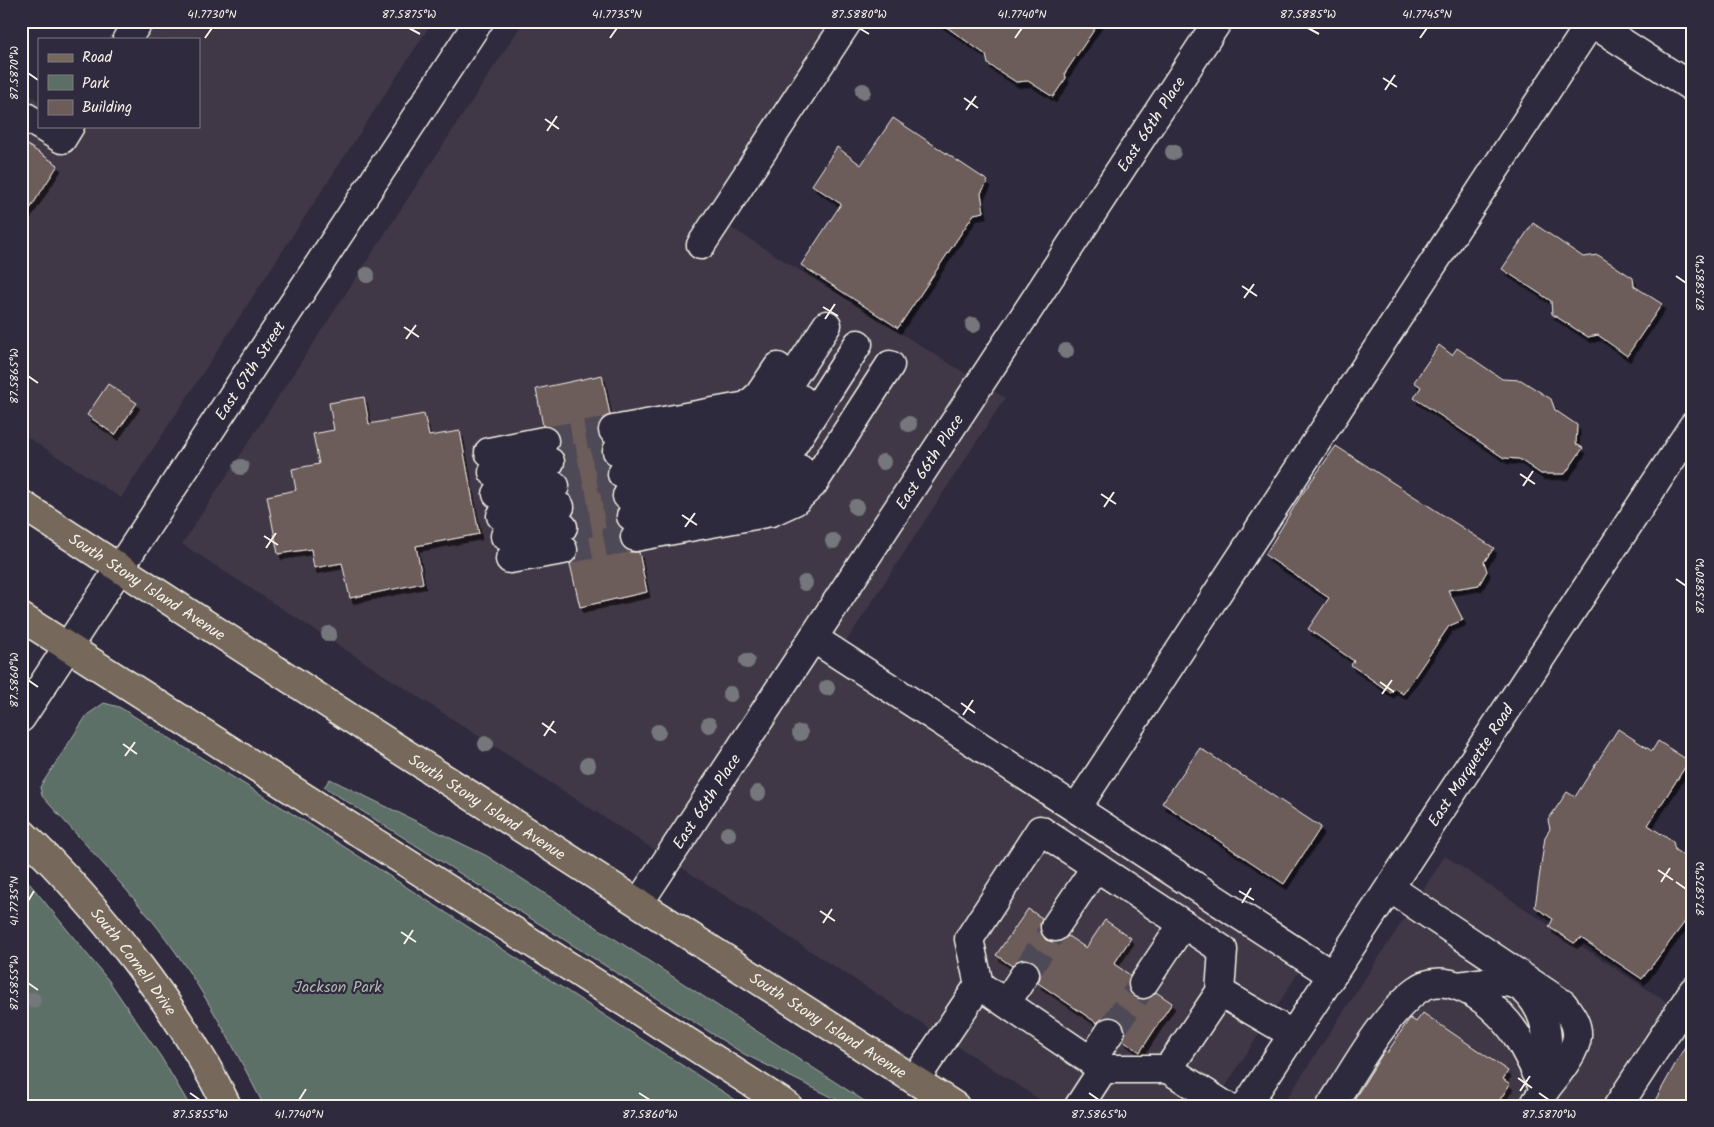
<svg xmlns="http://www.w3.org/2000/svg" width="1714" height="1127" viewBox="0 0 1714 1127" font-family="Kalam,sans-serif">
<style>
.built{fill:#413946}
.green{fill:#5b6f67;stroke:#a8b0a8}
.building{fill:#6c5c5a;stroke:#f4f1e8;filter:url(#shadow)}
.lines{fill:none;stroke-linecap:round;stroke-linejoin:round}
.minor-tunnel{stroke:#4d4857;stroke-width:28;stroke-dasharray:28 14;stroke-linecap:butt}
.minor-casing{stroke:#f4f1e8;stroke-width:31}
.major-casing{stroke:#f4f1e8;stroke-width:31}
.highway-casing{stroke:#f4f1e8;stroke-width:31}
.minor{stroke:#2f2a3d;stroke-width:28}
.major{stroke:#76695c;stroke-width:28}
.highway{stroke:#76695c;stroke-width:28}
.tree{fill:#75777b}
.ticks{fill:none;stroke:#f4f1e8;stroke-width:2}
.labels{text-anchor:middle;stroke-width:4.5;stroke-linejoin:round;paint-order:stroke}
.street-label{font-size:16px;fill:#f4f1e8;stroke:#2f2a3d}
.park-label{font-size:16px;fill:#afb6ae;stroke:#2f2a3d}
.neatline{fill:none;stroke:#f4f1e8;stroke-width:2}
.ticks-label{font-size:12px;text-anchor:middle;fill:#f4f1e8}
</style>
<defs>
<filter id="shadow"><feDropShadow dx="3" dy="5.5" stdDeviation="0" flood-color="#0009"/></filter>
</defs>
<rect width="100%" height="100%" fill="#2f2a3d"/>
<filter id="ink" filterUnits="userSpaceOnUse"><feTurbulence type="fractalNoise" baseFrequency=".02" numOctaves="2"/><feDisplacementMap in="SourceGraphic" scale="10" xChannelSelector="R" yChannelSelector="G"/><feConvolveMatrix kernelMatrix="1 2 1 2 8 2 1 2 1" color-interpolation-filters="sRGB"/></filter>
<g filter="url(#ink)">
<path class="built" d="M 120,21 L 433,21 L 121,498 L 21,433 L 21,90 L 39,101 L 39,126 L 199,126 L 199,39 L 108,39 Z
M 524,21 L 864,21 L 730,227 L 1005,398 L 838,654 L 1307,959 L 1213,1106 L 1050,1106 L 182,544 Z
M 1445,856 L 1680,1011 L 1618,1106 L 1282,1106 Z"/>
<path class="green" d="M 104,703 L 119,707 L 309,824 L 745,1106 L 264,1106 C 231,1041 196,975 150,918 C 116,876 78,837 42,796 L 40,787 L 87,715 Z
M 330,779 L 487,856 L 872,1106 L 850,1106 L 744,1054 L 324,787 Z
M 21,873 L 109,981 L 161,1057 L 190,1106 L 21,1106 Z"/>
<path class="building" d="M 938,21 L 1100,21 L 1065,73 L 1066,78 L 1053,97 L 1028,81 L 1016,82 L 988,64 L 986,55 Z
M 893,118 L 988,181 L 981,193 L 984,212 L 974,214 L 898,328 L 801,265 L 841,204 L 812,185 L 837,147 L 861,165 Z
M 21,141 L 58,165 L 21,223 Z
M 1533,223 L 1583,257 L 1598,255 L 1633,278 L 1634,286 L 1662,304 L 1627,356 L 1598,335 L 1588,337 L 1552,314 L 1551,301 L 1502,269 Z
M 1439,345 L 1452,355 L 1457,348 L 1502,379 L 1521,380 L 1551,399 L 1555,410 L 1577,425 L 1576,444 L 1583,448 L 1565,474 L 1541,474 L 1519,459 L 1504,458 L 1414,398 L 1421,387 L 1414,382 Z
M 602,375 L 610,415 L 603,418 L 598,425 L 598,433 L 604,443 L 602,454 L 610,465 L 607,476 L 610,483 L 615,487 L 612,498 L 618,508 L 616,519 L 622,529 L 620,540 L 623,547 L 629,552 L 639,552 L 647,592 L 580,607 L 570,564 L 578,555 L 578,547 L 573,539 L 578,532 L 578,525 L 573,515 L 575,504 L 568,494 L 570,484 L 568,477 L 562,472 L 565,460 L 562,452 L 557,449 L 559,437 L 555,430 L 543,426 L 536,389 Z
M 108,384 L 137,403 L 115,435 L 87,415 Z
M 364,397 L 369,424 L 424,414 L 429,436 L 460,431 L 479,534 L 416,546 L 423,583 L 350,598 L 342,563 L 314,568 L 311,549 L 278,554 L 267,496 L 296,490 L 292,469 L 319,464 L 313,434 L 334,430 L 329,403 Z
M 1336,446 L 1494,548 L 1484,562 L 1487,571 L 1479,585 L 1448,590 L 1463,620 L 1449,626 L 1403,694 L 1394,688 L 1391,693 L 1351,665 L 1354,661 L 1308,629 L 1329,598 L 1265,555 L 1300,497 Z
M 1618,729 L 1652,751 L 1658,741 L 1689,761 L 1648,825 L 1673,842 L 1675,850 L 1693,862 L 1693,911 L 1642,979 L 1581,938 L 1574,943 L 1549,927 L 1553,919 L 1535,907 L 1545,837 L 1550,829 L 1548,820 L 1567,792 L 1575,797 Z
M 1200,748 L 1321,827 L 1284,884 L 1162,803 Z
M 1028,909 L 1042,918 L 1040,925 L 1041,933 L 1046,940 L 1053,942 L 1061,941 L 1068,936 L 1086,948 L 1105,920 L 1131,938 L 1114,964 L 1130,975 L 1128,983 L 1129,991 L 1135,997 L 1142,1000 L 1150,998 L 1156,992 L 1172,1003 L 1140,1052 L 1123,1040 L 1126,1032 L 1124,1025 L 1119,1019 L 1110,1016 L 1103,1018 L 1097,1023 L 1038,983 L 1041,974 L 1039,967 L 1034,961 L 1025,958 L 1018,960 L 1012,966 L 996,955 Z
M 1423,1013 L 1508,1071 L 1503,1079 L 1510,1084 L 1496,1106 L 1350,1106 L 1383,1053 L 1384,1051 L 1387,1053 L 1410,1018 L 1416,1022 Z
M 1693,1032 L 1693,1106 L 1652,1106 Z"/>
<g class="lines">
<path class="minor-tunnel" d="M 544,441 L 613,430
M 550,462 L 617,451
M 555,486 L 622,474
M 560,507 L 627,496
M 563,527 L 631,516
M 563,550 L 635,537
M 1025,974 L 1055,927
M 1110,1032 L 1143,984"/>
<defs>
<g id="minor">
<path d="M 1589,21 L 1693,88"/>
<path d="M 127,39 L 139,21"/>
<path d="M 21,114 L 39,125"/>
<path d="M 41,126 L 62,139 L 70,126"/>
<path d="M 701,245 L 848,21"/>
<path d="M 613,430 L 747,406 L 759,395 L 778,367"/>
<path d="M 617,451 L 737,431 L 756,425 L 770,412 L 827,325"/>
<path d="M 489,452 L 544,441"/>
<path d="M 493,472 L 550,462"/>
<path d="M 622,474 C 652,469 746,459 766,445 C 782,434 791,414 801,399"/>
<path d="M 497,494 L 555,486"/>
<path d="M 627,496 L 750,477 L 772,468 L 788,453 L 858,344"/>
<path d="M 501,516 L 560,507"/>
<path d="M 631,516 L 764,493 L 784,486 L 800,469"/>
<path d="M 505,536 L 563,527"/>
<path d="M 635,537 L 771,512 L 795,501 L 813,484 L 890,365"/>
<path d="M 510,559 L 563,550"/>
<path d="M 813,638 L 1332,975"/>
<path id="s1" d="M 21,718 L 479,21"/>
<path d="M 1076,809 L 1592,21"/>
<path d="M 1390,888 L 1563,1004 C 1570,1014 1578,1023 1577,1036 C 1576,1055 1547,1086 1536,1102"/>
<path id="s2" d="M 639,903 L 1218,21"/>
<path d="M 1055,927 L 1096,867"/>
<path d="M 1143,984 L 1183,924"/>
<path d="M 979,985 L 1103,1069"/>
<path d="M 1459,986 C 1473,984 1490,980 1505,982 C 1530,983 1546,1016 1547,1039 C 1547,1049 1539,1062 1535,1072"/>
<path d="M 1220,992 L 1292,1034"/>
<path d="M 1006,1003 L 1025,974"/>
<path d="M 1091,1061 L 1110,1032"/>
<path d="M 1168,1069 L 1226,1106"/>
<path d="M 915,1080 L 979,985 L 969,939 L 1040,830 L 1223,950 L 1220,992 L 1168,1069 L 1103,1069 L 1079,1106"/>
<path id="s3" d="M 1246,1106 L 1693,426"/>
<path d="M 1331,1106 C 1354,1070 1384,1015 1417,990 C 1450,965 1500,1008 1517,1036 C 1528,1053 1536,1072 1545,1090"/>
<path d="M 1618,1106 L 1693,991"/>
</g>
<path id="major" d="M 21,617 L 788,1106"/>
<g id="highway">
<path id="s4" d="M 21,504 L 367,729 L 955,1106"/>
<path id="s5" d="M 21,832 C 97,904 181,1011 227,1106"/>
</g>
</defs>
<use href="#minor" class="minor-casing"/>
<use href="#major" class="major-casing"/>
<use href="#highway" class="highway-casing"/>
<use href="#minor" class="minor"/>
<use href="#major" class="major"/>
<use href="#highway" class="highway"/>
</g>
<g class="tree">
<circle cx="863" cy="91" r="8"/>
<circle cx="1173" cy="152" r="8"/>
<circle cx="367" cy="275" r="8"/>
<circle cx="973" cy="325" r="8"/>
<circle cx="1066" cy="351" r="8"/>
<circle cx="909" cy="424" r="8"/>
<circle cx="883" cy="462" r="8"/>
<circle cx="241" cy="467" r="8"/>
<circle cx="856" cy="507" r="8"/>
<circle cx="833" cy="541" r="8"/>
<circle cx="805" cy="583" r="8"/>
<circle cx="329" cy="634" r="8"/>
<circle cx="747" cy="661" r="8"/>
<circle cx="827" cy="688" r="8"/>
<circle cx="730" cy="694" r="8"/>
<circle cx="709" cy="725" r="8"/>
<circle cx="658" cy="732" r="8"/>
<circle cx="800" cy="733" r="8"/>
<circle cx="486" cy="744" r="8"/>
<circle cx="588" cy="765" r="8"/>
<circle cx="758" cy="793" r="8"/>
<circle cx="728" cy="834" r="8"/>
<circle cx="33" cy="1000" r="8"/>
</g>
</g>
<path class="ticks" d="M 409,28 L 420,34M 859,28 L 869,34M 1308,28 L 1319,34M 205,38 L 212,28M 610,38 L 617,28M 1015,38 L 1022,28M 1420,38 L 1427,28M 28,73 L 38,80M 1383,78 L 1397,87M 1385,90 L 1395,75M 964,98 L 978,108M 966,110 L 976,96M 545,119 L 559,129M 547,131 L 557,116M 1676,276 L 1686,283M 1242,286 L 1257,296M 1244,298 L 1254,284M 823,307 L 838,316M 825,319 L 835,304M 404,327 L 419,337M 406,339 L 416,325M 28,376 L 38,383M 1520,474 L 1535,484M 1523,486 L 1533,471M 1101,494 L 1116,504M 1104,507 L 1114,492M 682,515 L 697,525M 685,527 L 695,513M 264,536 L 278,545M 266,548 L 276,533M 1676,579 L 1686,586M 28,680 L 38,687M 1380,682 L 1394,692M 1382,694 L 1392,680M 961,703 L 975,713M 963,715 L 973,700M 542,723 L 556,733M 544,736 L 554,721M 123,744 L 137,754M 125,756 L 135,742M 1658,870 L 1673,880M 1661,882 L 1670,868M 1676,882 L 1686,889M 1239,891 L 1254,900M 28,901 L 34,891M 1242,903 L 1251,888M 820,911 L 835,921M 823,923 L 832,909M 401,932 L 416,942M 404,944 L 413,930M 28,983 L 38,990M 1518,1078 L 1532,1088M 1520,1091 L 1530,1076M 190,1093 L 200,1100M 639,1093 L 650,1100M 1089,1093 L 1099,1100M 1539,1093 L 1549,1100M 299,1100 L 306,1089"/>
<g class="labels">
<g class="street-label">
<text dy="6" stroke="none"><textPath href="#s2" startOffset="932">East 66th Place</textPath></text>
<text dy="6" stroke="none"><textPath href="#s1" startOffset="416">East 67th Street</textPath></text>
<text dy="6" stroke="none"><textPath href="#s2" startOffset="528">East 66th Place</textPath></text>
<text dy="6" stroke="none"><textPath href="#s4" startOffset="151">South Stony Island Avenue</textPath></text>
<text dy="6" stroke="none"><textPath href="#s3" startOffset="408">East Marquette Road</textPath></text>
<text dy="6" stroke="none"><textPath href="#s2" startOffset="122">East 66th Place</textPath></text>
<text dy="6" stroke="none"><textPath href="#s4" startOffset="556">South Stony Island Avenue</textPath></text>
<text dy="6" stroke="none"><textPath href="#s5" startOffset="172">South Cornell Drive</textPath></text>
<text dy="6" stroke="none"><textPath href="#s4" startOffset="961">South Stony Island Avenue</textPath></text>
</g>
<g class="park-label">
<text x="338" y="992">Jackson Park</text>
</g>
</g>
<rect width="1714" height="1127" fill="none" stroke="#2f2a3d" stroke-width="55"/>
<rect x="38" y="38" width="162" height="90" fill="#2f2a3d" stroke="#7e7a81"/>
<rect x="48" y="54" width="25" height="8" fill="#76695c" stroke="#7e7a81"/>
<text x="82" y="62" font-size="15" fill="#f4f1e8">Road</text>
<rect x="48" y="75" width="25" height="15" fill="#5b6f67" stroke="#7e7a81"/>
<text x="82" y="88" font-size="15" fill="#f4f1e8">Park</text>
<rect x="48" y="100" width="25" height="15" fill="#6c5c5a" stroke="#7e7a81"/>
<text x="82" y="112" font-size="15" fill="#f4f1e8">Building</text>
<rect x="28" y="28" width="1658" height="1072" class="neatline"/>
<g class="ticks-label">
<text x="212" y="18">41.7730°N</text>
<text x="409" y="18">87.5875°W</text>
<text x="617" y="18">41.7735°N</text>
<text x="859" y="18">87.5880°W</text>
<text x="1022" y="18">41.7740°N</text>
<text x="1308" y="18">87.5885°W</text>
<text x="1427" y="18">41.7745°N</text>
<text transform="translate(14 73) rotate(-90)" y="4">87.5870°W</text>
<text transform="translate(1700 283) rotate(-90)" y="4">87.5885°W</text>
<text transform="translate(14 376) rotate(-90)" y="4">87.5865°W</text>
<text transform="translate(1700 586) rotate(-90)" y="4">87.5880°W</text>
<text transform="translate(14 680) rotate(-90)" y="4">87.5860°W</text>
<text transform="translate(1700 889) rotate(-90)" y="4">87.5875°W</text>
<text transform="translate(14 901) rotate(-90)" y="4">41.7735°N</text>
<text transform="translate(14 983) rotate(-90)" y="4">87.5855°W</text>
<text x="200" y="1118">87.5855°W</text>
<text x="299" y="1118">41.7740°N</text>
<text x="650" y="1118">87.5860°W</text>
<text x="1099" y="1118">87.5865°W</text>
<text x="1549" y="1118">87.5870°W</text>
</g>
</svg>
